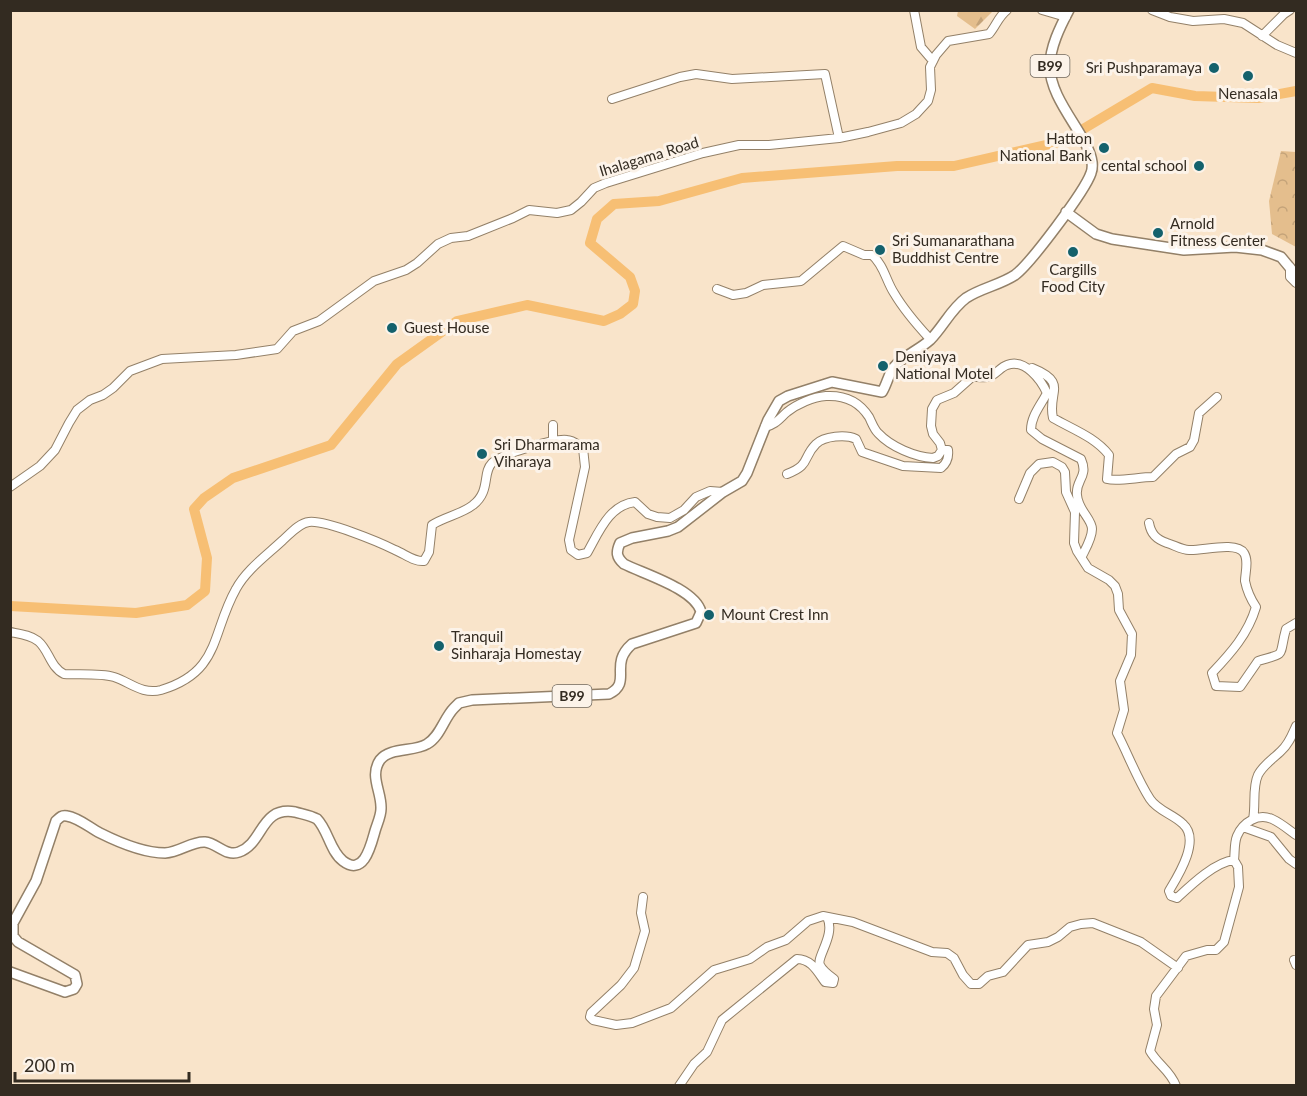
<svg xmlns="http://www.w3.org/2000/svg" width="1307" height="1096" viewBox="0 0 1307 1096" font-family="Lato,sans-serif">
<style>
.forest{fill:url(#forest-firs)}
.park{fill:url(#park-crowns)}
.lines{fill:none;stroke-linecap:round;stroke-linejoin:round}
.river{stroke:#f7bf74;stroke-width:10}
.minor-casing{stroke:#938068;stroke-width:10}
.major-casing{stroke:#938068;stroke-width:12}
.minor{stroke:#fff;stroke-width:8}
.major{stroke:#fff;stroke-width:9}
.poi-dot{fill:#14616c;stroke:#fcf3e9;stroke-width:2}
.labels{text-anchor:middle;stroke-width:6;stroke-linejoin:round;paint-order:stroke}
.shield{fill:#fcf3e9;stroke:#6f675d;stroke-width:1.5}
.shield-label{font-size:14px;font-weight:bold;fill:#332b21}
.poi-label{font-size:15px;fill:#332b21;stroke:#fcf3e9;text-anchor:start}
.street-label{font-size:15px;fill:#332b21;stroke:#fcf3e9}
</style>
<defs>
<pattern id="forest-firs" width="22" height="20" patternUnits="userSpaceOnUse" patternTransform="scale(1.5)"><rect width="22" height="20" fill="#e4be8d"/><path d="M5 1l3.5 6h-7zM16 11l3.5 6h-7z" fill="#c4a379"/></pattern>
<pattern id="park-crowns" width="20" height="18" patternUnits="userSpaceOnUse" patternTransform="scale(1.5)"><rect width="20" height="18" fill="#e4be8d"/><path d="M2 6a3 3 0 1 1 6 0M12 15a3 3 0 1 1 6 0" fill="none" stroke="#c4a379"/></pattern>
</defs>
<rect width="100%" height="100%" fill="#f9e4ca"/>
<path class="forest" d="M 958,11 L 992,11 L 992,12 L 975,29 L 957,16 Z"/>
<path class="park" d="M 1281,151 L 1296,152 L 1296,247 L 1272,234 L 1269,201 Z"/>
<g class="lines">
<path class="river" d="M 10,606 L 136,613 L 187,605 L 205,591 L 207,558 L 194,509 L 204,498 L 233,478 L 331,445 L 397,364 L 457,321 L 527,305 L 604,321 L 620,314 L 633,304 L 635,291 L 630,277 L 590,243 L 597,219 L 614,204 L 659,201 L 742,178 L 897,166 L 954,166 L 1063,141 L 1152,88 L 1195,96 L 1258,98 L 1296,91"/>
<defs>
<path id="minor" d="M 914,10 L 921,47 L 933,61
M 1042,10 L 1066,17
M 1152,10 L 1170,17 L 1193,21 L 1224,19 L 1243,23 L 1277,45 L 1296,53
M 1262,36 L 1284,14 L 1290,10
M 612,99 L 680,77 L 696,74 L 732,79 L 825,74 L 839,138
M 1290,267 L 1290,277 L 1296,283
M 717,289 L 733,295 L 746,293 L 763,285 L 801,281 L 843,246 L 864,255 L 872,255 C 884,265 886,281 894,293 C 904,310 917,325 930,339
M 1032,368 C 1069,383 1047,392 1053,418 C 1072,429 1095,437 1109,455 L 1107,479 C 1118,482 1139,477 1153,477 L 1176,454 L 1190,447 L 1194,440 L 1199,413 L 1217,397
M 553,425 L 553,440
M 765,427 C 775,425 779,419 787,412 C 797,404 813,397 826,396 C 844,395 859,401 869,417 C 872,423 874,429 878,433 C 891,447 915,457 933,458 L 938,456 L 942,450 L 940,443 L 933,434 L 931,426 L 932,409 L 937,400 L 954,393 L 972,377 C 978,377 986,378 991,376 C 997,373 1001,367 1007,365 C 1025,358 1041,380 1047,393 C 1041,405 1031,416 1031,430 L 1042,439 L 1081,459 C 1089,477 1075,480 1077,495 C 1078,510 1092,519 1092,529 C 1092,538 1086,548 1082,556
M 787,474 C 811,465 802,458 816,444 C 824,436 846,434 856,439 L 862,452 L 903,466 L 941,468 C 947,463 949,458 948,450 L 942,450
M 10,487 L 40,466 L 55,450 L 69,423 L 77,410 L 90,400 L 103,395 L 113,388 L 130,371 L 162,359 L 236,355 L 277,349 L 293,331 L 319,321 L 374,281 L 406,270 L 417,263 L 438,244 L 451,238 L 468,236 L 513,218 L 529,210 L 557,213 L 571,210 L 581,202 L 594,188 L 606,183 L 703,153 L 739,145 L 769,145 L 839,138 L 868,132 L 901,123 L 916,114 L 928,101 L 931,90 L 930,67 L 936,55 L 948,41 L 989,34 C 996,26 998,17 1007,10
M 1019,499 L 1030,473 L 1039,464 L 1053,462 L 1062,467 L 1065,472 L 1066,492 L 1075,512 L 1074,543 L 1077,551 L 1088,568 L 1109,580 L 1115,586 L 1118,594 L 1119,610 L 1132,634 L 1131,655 L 1120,681 L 1124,710 L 1117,733 C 1128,754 1137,779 1150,799 C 1158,811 1173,814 1183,824 C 1201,840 1178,876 1169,891 L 1171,896 L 1177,898 C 1191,885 1215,862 1234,860 L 1238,867 L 1239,887 L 1224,942 L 1216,950 L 1207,950 L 1186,956 L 1156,996 L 1154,1009 L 1157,1025 L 1150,1051 C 1158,1065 1170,1070 1176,1086
M 1149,523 C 1151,534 1156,539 1167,543 C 1174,545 1182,550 1189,550 C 1202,551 1236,541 1244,553 C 1249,561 1245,573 1245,581 C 1247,591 1250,598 1256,607 C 1248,634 1231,653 1212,673 L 1216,686 L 1240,687 L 1258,661 C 1288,652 1278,658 1286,629 L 1296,623
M 10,632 C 20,634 30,635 38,641 C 49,650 50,667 64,674 C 78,675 100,673 114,677 C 130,682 142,695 161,690 C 221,672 211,633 236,589 C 246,570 267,555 283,540 C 290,534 299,523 309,522 C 326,520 379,542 395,550 C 405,554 414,562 424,561 L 429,552 L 432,525 C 444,517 462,514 473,505 C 491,491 482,473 492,463 C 500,455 554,438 567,440 C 573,440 578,445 583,448 L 585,467 L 569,540 L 571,550 L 578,555 L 587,553 C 599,532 609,505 635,502 L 648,514 L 657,517 L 670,518 L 684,510 L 696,497 L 710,491 L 723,492
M 1253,819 C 1256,805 1252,788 1258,775 C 1263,765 1273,759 1281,751 C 1289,744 1292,735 1296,726
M 1243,827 L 1271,837 L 1289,859 L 1296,864
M 1234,860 C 1235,853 1234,843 1237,836 C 1243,822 1258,813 1272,819 C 1281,823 1289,830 1296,835
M 643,897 L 641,913 L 645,931 L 634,968 L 621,985 L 591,1013 L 590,1017 L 593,1020 L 616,1025 L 632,1023 L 671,1008 L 714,970 L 750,959 L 767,947 L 786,940 L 808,921 L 823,916 L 853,922 L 932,952 L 947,953 L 954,958 L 963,975 L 971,984 L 979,984 L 988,976 L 1003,972 L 1028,945 L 1048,942 L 1058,937 L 1070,927 L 1081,924 L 1093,923 L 1141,942 L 1178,968
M 1294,960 L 1296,965
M 679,1086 L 694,1064 L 707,1052 L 722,1020 L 797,959 C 811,959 817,971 825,982 L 833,983 L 834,979 C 830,976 822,970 820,965 C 816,957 836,935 827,917"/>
<path id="major" d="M 1066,212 L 1096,234 L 1112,239 L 1184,250 L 1235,247 L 1262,250 L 1281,257 L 1296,275
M 10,972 L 65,992 L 74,989 L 77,984 L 75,975 L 18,942 L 13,936 L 13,923 L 36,881 L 56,821 C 60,817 62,815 67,816 C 79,818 90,828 100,833 C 118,842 144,853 165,853 C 180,852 192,841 205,842 C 217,843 226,857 239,852 C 264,843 260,806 295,812 C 302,814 310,815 317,819 C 328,830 330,851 343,861 C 364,877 371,845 375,831 C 377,824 381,816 381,809 C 382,792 369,776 380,760 C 390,747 414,752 427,744 C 440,737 444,718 454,708 L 459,703 L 472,700 L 609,694 C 633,682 608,665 632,644 L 696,623 L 701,612 C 695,589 644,574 624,564 C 616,557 616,552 620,543 L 632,538 L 668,531 L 678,527 L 723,492 L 742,481 L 747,473 L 768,420 L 779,401 L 788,396 L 832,382 L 882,392 C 887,384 888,375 894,367 C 903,356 919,350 930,340 C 943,327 951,309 966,298 C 981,288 1000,285 1015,275 C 1030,264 1085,191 1091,173 C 1101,146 1049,105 1050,66 C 1050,47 1060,27 1069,10"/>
</defs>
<use href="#minor" class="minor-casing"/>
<use href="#major" class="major-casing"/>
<use href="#minor" class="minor"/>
<use href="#major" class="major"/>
</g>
<g class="poi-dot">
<circle cx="1214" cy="68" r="6"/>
<circle cx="1248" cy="76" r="6"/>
<circle cx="1104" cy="148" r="6"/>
<circle cx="1199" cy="166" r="6"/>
<circle cx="1158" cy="233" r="6"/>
<circle cx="880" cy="250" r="6"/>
<circle cx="1073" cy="252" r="6"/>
<circle cx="392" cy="328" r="6"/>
<circle cx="883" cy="366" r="6"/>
<circle cx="482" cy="454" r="6"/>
<circle cx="709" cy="615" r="6"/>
<circle cx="439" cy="646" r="6"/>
</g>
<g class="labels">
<g class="shield">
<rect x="1030.5" y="55" width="39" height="22" rx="4.5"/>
<rect x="552.5" y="685" width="39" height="22" rx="4.5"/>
</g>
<g class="shield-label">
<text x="1050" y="71">B99</text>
<text x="572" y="701">B99</text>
</g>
<g class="poi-label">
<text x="1202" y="73" text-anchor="end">Sri Pushparamaya</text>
<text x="1248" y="99" text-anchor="middle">Nenasala</text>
<text x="1092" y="144" text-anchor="end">Hatton<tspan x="1092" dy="17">National Bank</tspan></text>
<text x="1187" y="171" text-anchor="end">cental school</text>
<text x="1170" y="229">Arnold<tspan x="1170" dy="17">Fitness Center</tspan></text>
<text x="892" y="246">Sri Sumanarathana<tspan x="892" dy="17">Buddhist Centre</tspan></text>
<text x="1073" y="275" text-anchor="middle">Cargills<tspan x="1073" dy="17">Food City</tspan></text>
<text x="404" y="333">Guest House</text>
<text x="895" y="362">Deniyaya<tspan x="895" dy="17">National Motel</tspan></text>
<text x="494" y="450">Sri Dharmarama<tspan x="494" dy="17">Viharaya</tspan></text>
<text x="721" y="620">Mount Crest Inn</text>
<text x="451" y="642">Tranquil<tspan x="451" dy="17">Sinharaja Homestay</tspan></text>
</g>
<g class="street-label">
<text transform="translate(649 157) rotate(-17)" y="5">Ihalagama Road</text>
</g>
</g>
<rect width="1307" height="1096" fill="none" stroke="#332b21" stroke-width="24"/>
<path d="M15 1072v9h174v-9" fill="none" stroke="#332b21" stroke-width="3"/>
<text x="24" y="1072" font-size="18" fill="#332b21" stroke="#fcf3e9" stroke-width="4.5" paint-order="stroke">200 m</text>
</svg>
